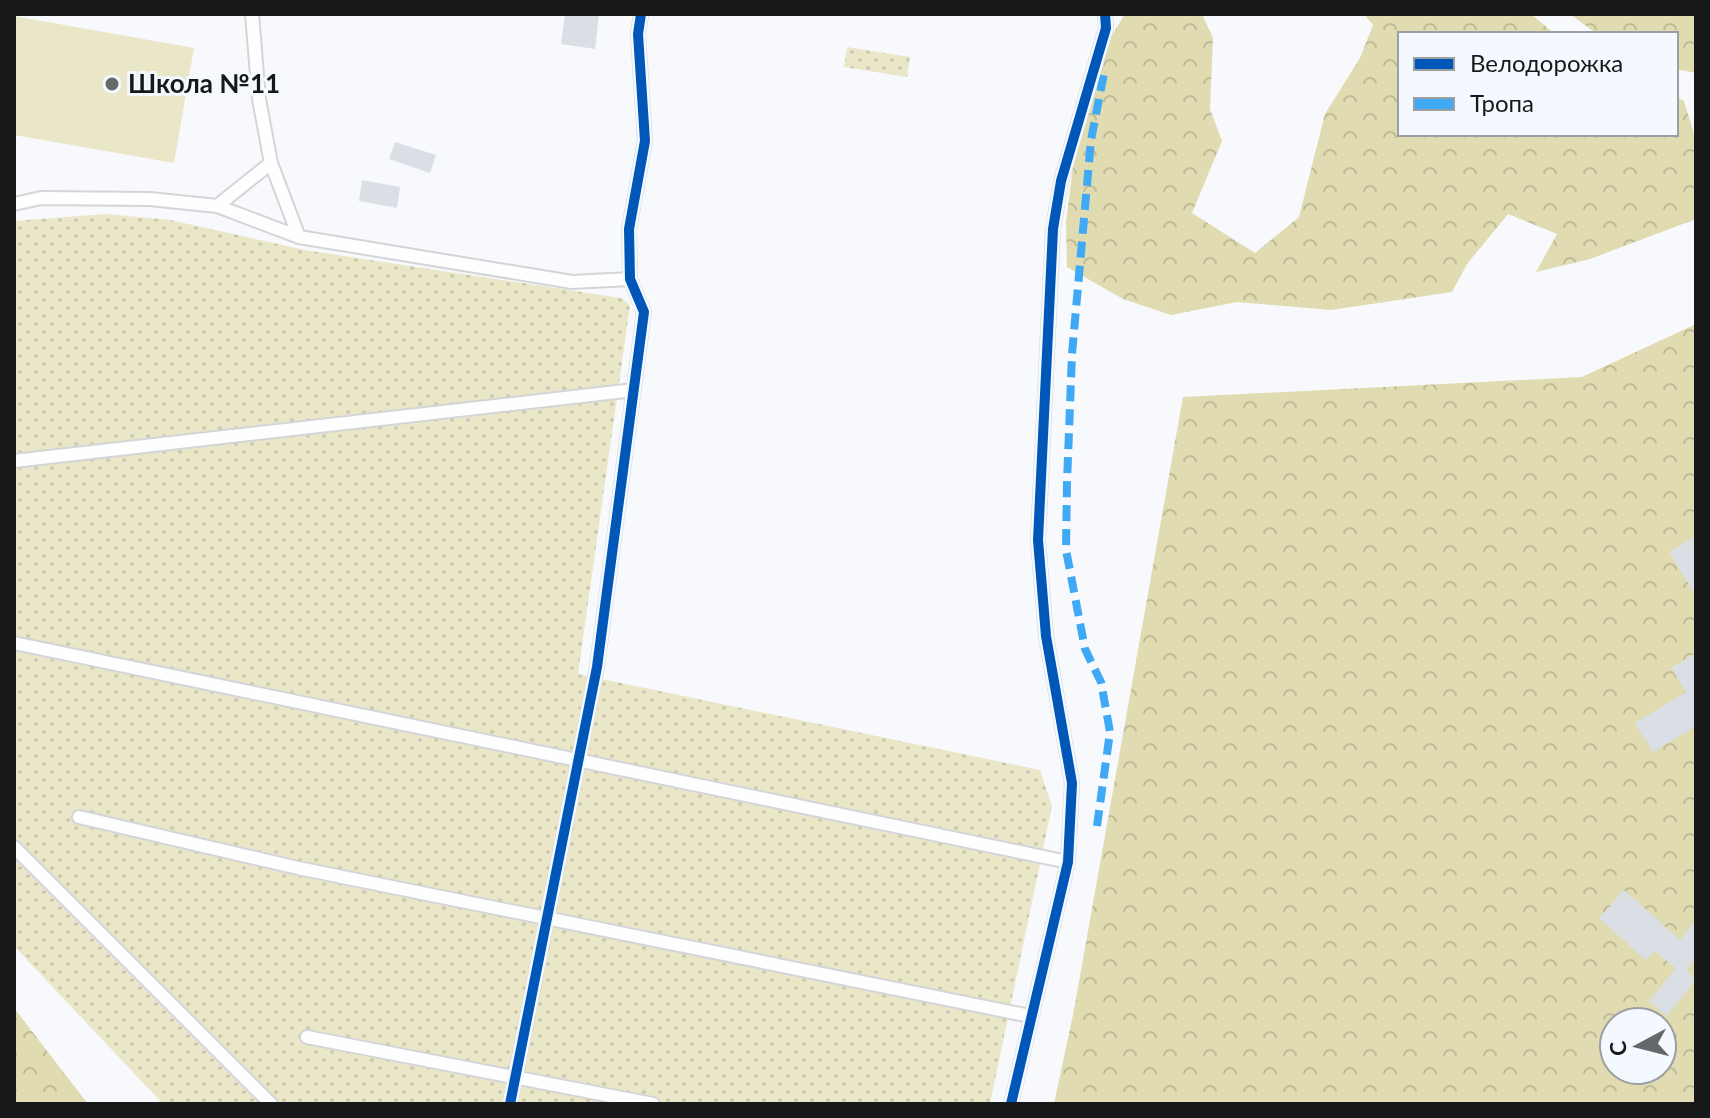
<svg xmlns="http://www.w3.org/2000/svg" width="1710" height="1118" viewBox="0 0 1710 1118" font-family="Lato,sans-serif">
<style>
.grass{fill:#eae7c9}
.forest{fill:url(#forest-crowns);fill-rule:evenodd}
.park{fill:url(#park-dots)}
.building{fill:#dadfe6}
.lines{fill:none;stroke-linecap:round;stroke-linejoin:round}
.street-casing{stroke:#d3d5d7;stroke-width:16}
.street{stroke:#fefeff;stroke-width:12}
.quiet{stroke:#3fa9f5;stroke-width:8;stroke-dasharray:16 8;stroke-linecap:butt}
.cycleway-casing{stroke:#f4f9ff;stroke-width:15}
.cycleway{stroke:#0057b8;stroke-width:10}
.poi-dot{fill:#656769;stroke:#f4f9ff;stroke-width:3}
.labels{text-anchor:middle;stroke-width:6;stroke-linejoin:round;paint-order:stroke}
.poi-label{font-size:26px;font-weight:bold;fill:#16181a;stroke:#f4f9ff;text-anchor:start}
</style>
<defs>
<pattern id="forest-crowns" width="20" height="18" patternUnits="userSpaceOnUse" patternTransform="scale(2)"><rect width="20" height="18" fill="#e0dbb0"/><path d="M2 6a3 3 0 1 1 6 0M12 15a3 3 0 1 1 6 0" fill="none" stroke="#bfbb97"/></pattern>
<pattern id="park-dots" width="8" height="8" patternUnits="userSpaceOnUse" patternTransform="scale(2)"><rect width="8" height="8" fill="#eae7c9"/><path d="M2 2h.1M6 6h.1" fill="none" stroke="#c8c5ac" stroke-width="1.8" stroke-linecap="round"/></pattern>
</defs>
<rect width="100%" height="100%" fill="#f7f9fc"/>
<path class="grass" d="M 14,16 L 194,48 L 174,163 L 14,135 Z"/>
<path class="forest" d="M 1125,14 L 1202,14 L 1213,38 L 1210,109 L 1222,141 L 1192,213 L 1255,253 L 1299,217 L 1325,114 L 1360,58 L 1373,25 L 1364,14 L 1531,14 L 1555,34 L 1400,34 L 1400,134 L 1676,134 L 1676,97 L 1684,101 L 1696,140 L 1696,219 L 1590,259 L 1536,272 L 1557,234 L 1508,214 L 1467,264 L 1452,292 L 1331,310 L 1237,302 L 1171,315 L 1123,299 L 1067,267 L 1066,222 L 1075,151 L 1095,63 Z
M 1570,14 L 1696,14 L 1696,73 L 1676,69 L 1676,34 L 1597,34 Z
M 1696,324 L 1696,1104 L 1054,1104 L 1074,1010 L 1183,397 L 1582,377 ZM 1614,1022 L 1662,1022 L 1662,1070 L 1614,1070 Z
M 14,1008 L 88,1104 L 14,1104 Z"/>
<path class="park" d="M 847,47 L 910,57 L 907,77 L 844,67 Z
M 106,214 L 170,220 L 305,250 L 621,298 L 630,305 L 578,674 L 1040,770 L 1052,806 L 990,1104 L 163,1104 L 14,946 L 14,221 Z"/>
<path class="building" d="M 565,14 L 599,14 L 595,49 L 561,44 Z
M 395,142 L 436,155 L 430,173 L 389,159 Z
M 362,180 L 400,187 L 397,208 L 359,201 Z
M 1696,536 L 1696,596 L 1669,552 Z
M 1696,653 L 1696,726 L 1653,752 L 1635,723 L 1686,692 L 1671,668 Z
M 1624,890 L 1680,940 L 1696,920 L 1696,958 L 1686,970 L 1696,980 L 1667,1016 L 1649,1001 L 1676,968 L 1654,951 L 1646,960 L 1599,918 Z"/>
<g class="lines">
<defs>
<path id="street" d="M 252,14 L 259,99 L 271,163 L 299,237
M 14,204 L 41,198 L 150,199 L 217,206 L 299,237 L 572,282 L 630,279
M 217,206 L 271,163
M 14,461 L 634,390
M 14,643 L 1068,862
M 79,817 L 298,868 L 1030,1016
M 14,847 L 271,1104
M 307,1037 L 653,1104
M 510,1104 L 597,667 L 644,312 L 630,279 L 629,229 L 645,141 L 638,34 L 641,14
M 1011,1104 L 1068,862 L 1072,783 L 1046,636 L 1038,540 L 1053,229 L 1061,181 L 1106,28 L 1105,14"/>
</defs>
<use href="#street" class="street-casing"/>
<use href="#street" class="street"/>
<path class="quiet" d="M 1097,826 L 1110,732 L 1101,682 L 1085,649 L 1066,550 L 1067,483 L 1072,354 L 1091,140 L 1105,68"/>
<defs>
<path id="cycleway" d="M 510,1104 L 597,667 L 644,312 L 630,279 L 629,229 L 645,141 L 638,34 L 641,14
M 1011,1104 L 1068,862 L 1072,783 L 1046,636 L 1038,540 L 1053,229 L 1061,181 L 1106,28 L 1105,14"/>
</defs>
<use href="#cycleway" class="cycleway-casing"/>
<use href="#cycleway" class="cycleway"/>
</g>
<circle class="poi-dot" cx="112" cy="84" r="8"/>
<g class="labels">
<g class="poi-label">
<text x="128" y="93">Школа №11</text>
</g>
</g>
<rect width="1710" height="1118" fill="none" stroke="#16181a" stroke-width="32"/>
<rect x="1398" y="32" width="280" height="104" fill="#f4f9ff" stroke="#9b9fa3" stroke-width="2"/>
<rect x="1414" y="58" width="40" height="12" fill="#0057b8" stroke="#9b9fa3" stroke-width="2"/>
<text x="1470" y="72" font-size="24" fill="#16181a">Велодорожка</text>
<rect x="1414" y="98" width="40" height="12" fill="#3fa9f5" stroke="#9b9fa3" stroke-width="2"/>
<text x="1470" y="112" font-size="24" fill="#16181a">Тропа</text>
<g transform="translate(1638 1046) rotate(263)"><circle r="38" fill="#f4f9ff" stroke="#9b9fa3" stroke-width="2"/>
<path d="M0-6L14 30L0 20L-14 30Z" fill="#656769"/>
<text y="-12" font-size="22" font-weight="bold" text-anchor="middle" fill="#16181a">С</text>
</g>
</svg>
